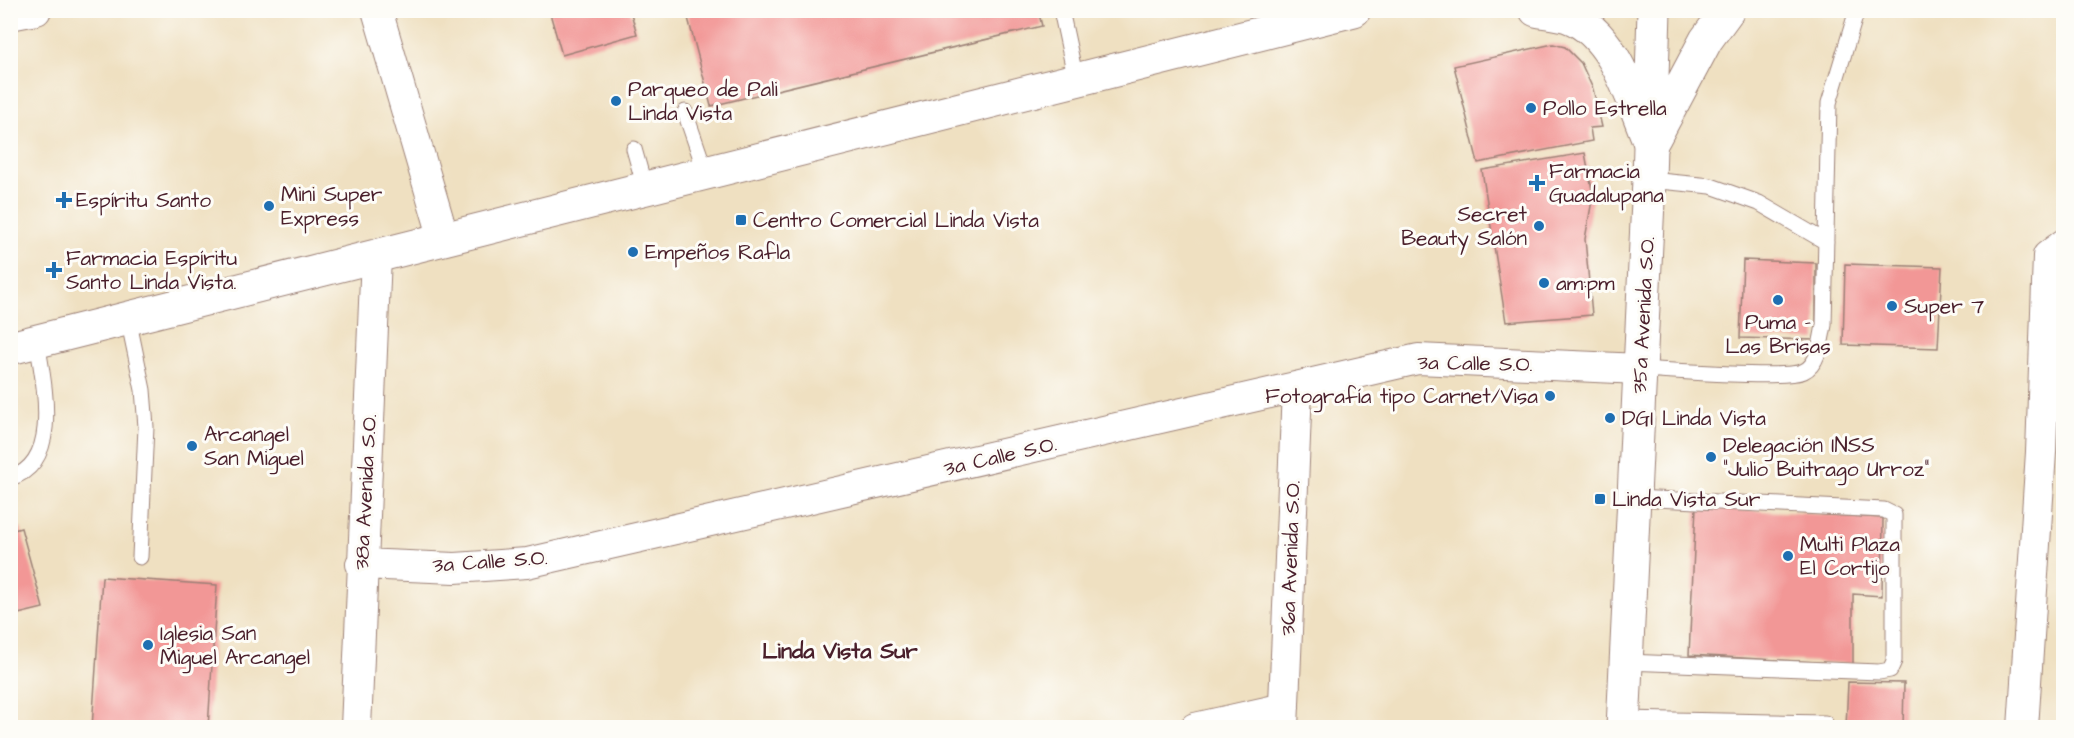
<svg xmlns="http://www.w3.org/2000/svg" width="2074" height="738" viewBox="0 0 2074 738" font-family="'Architects Daughter',sans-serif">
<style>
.building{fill:#f29796}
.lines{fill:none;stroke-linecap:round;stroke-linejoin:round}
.lane-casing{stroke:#9c8076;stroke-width:17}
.street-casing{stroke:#9c8076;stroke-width:32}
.secondary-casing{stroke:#9c8076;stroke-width:35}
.primary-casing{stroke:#9c8076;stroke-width:35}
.lane{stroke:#fff;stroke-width:15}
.street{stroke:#fff;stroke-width:30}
.secondary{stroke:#fff;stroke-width:33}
.primary{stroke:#fff;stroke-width:33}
.poi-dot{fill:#1f6fb2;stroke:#fdfcf7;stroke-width:2}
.labels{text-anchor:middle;stroke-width:6;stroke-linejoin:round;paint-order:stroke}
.poi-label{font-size:21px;fill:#4a1f2b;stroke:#fdfcf7;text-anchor:start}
.street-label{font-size:21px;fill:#4a1f2b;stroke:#fdfcf7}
.neighbourhood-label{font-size:22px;font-weight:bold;fill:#4a1f2b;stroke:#fdfcf7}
</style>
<rect width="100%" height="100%" fill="#fdfcf7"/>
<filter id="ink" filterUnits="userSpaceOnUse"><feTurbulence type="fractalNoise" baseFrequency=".0167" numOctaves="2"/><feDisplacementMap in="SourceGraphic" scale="12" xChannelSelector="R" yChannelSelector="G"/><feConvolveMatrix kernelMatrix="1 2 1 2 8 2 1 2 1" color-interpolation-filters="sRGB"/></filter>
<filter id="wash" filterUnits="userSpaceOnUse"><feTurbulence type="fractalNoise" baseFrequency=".008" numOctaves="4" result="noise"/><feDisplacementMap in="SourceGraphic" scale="24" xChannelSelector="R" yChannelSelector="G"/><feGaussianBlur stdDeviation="1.35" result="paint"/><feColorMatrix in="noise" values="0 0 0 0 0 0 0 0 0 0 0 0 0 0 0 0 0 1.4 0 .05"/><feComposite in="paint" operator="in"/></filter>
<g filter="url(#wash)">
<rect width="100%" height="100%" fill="#efe0c1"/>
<g id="blocks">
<path class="building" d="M 549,10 L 630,10 L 637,34 L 562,55 Z
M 704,10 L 1038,10 L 1042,26 L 711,106 L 687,14 Z
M 1553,44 L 1565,47 L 1581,63 L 1593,89 L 1602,127 L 1590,128 L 1592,141 L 1478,163 L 1454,66 Z
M 1585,153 L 1593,195 L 1585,239 L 1592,315 L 1506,322 L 1482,170 Z
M 1743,260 L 1816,263 L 1816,340 L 1740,338 Z
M 1845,264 L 1942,267 L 1938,348 L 1843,345 Z
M 1696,507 L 1883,518 L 1882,596 L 1853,594 L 1853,664 L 1689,655 Z
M 21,528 L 43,608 L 10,616 L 10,531 Z
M 102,577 L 217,585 L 208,728 L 92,728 Z
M 1848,682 L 1904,683 L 1903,728 L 1846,728 Z"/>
</g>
</g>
<g filter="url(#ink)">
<use href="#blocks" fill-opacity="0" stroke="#9c8076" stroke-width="1.5"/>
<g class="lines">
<defs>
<path id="lane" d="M 1061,10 L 1076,80
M 685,112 L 706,173
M 634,149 L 645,188
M 1649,180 L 1711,186 L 1759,203 L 1826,242
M 128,318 L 143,390 L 146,427 L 140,557
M 1640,369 C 1666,370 1788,380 1804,371 C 1819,364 1821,340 1824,325 L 1829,103 L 1857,10
M 10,478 C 63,463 43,381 37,341
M 1626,662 L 1879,672 L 1890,670 L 1894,661 L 1894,515 L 1884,510 L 1634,498
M 1623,719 L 1825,723"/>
<path id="street" d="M 377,10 L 444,239
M 10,15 L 36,10
M 361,564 L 455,568 L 527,563 L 1418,359 L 1640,369
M 356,728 L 376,256
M 1195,728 L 1284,708
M 1283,728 L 1297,389
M 2023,728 L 2041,452 L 2048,256 L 2064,244"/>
<path id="secondary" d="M 1654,138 L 1706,40 L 1728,10
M 1623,728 L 1649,180 L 1654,10"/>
<path id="primary" d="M 1536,10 C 1546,12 1558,13 1568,16 C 1616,34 1632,101 1651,145
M 10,348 L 1354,10"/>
</defs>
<use href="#lane" class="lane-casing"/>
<use href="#street" class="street-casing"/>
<use href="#secondary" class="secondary-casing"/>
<use href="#primary" class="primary-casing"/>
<use href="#lane" class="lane"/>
<use href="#street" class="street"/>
<use href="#secondary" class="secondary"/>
<use href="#primary" class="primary"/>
</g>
</g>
<g class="poi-dot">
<circle cx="616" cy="101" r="6"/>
<circle cx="1531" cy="108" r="6"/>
<path d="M1534 174h6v6h6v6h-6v6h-6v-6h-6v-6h6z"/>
<path d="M61 191h6v6h6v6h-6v6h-6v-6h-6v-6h6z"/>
<circle cx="269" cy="206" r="6"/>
<rect x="735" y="214" width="12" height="12" rx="3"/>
<circle cx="1539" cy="226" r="6"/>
<circle cx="633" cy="252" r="6"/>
<path d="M51 261h6v6h6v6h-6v6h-6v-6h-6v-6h6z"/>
<circle cx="1544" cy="283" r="6"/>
<circle cx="1778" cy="300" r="6"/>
<circle cx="1892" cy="306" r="6"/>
<circle cx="1550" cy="396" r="6"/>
<circle cx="1610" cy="418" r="6"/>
<circle cx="192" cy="446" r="6"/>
<circle cx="1711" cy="457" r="6"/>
<rect x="1594" y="493" width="12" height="12" rx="3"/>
<circle cx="1788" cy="556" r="6"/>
<circle cx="148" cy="645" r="6"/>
</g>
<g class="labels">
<g class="poi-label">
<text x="628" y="96">Parqueo de Pali<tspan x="628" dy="24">Linda Vista</tspan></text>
<text x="1543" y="115">Pollo Estrella</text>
<text x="1549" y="178">Farmacia<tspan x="1549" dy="24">Guadalupana</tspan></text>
<text x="281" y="201">Mini Super<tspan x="281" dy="24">Express</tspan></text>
<text x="76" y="207">Espíritu Santo</text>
<text x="1527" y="221" text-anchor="end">Secret<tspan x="1527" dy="24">Beauty Salón</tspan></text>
<text x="753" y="227">Centro Comercial Linda Vista</text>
<text x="645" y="259">Empeños Rafla</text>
<text x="66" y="265">Farmacia Espíritu<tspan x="66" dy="24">Santo Linda Vista.</tspan></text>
<text x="1556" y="290">am:pm</text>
<text x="1904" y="313">Super 7</text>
<text x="1778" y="329" text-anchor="middle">Puma -<tspan x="1778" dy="24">Las Brisas</tspan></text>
<text x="1538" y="403" text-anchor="end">Fotografía tipo Carnet/Visa</text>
<text x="1622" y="425">DGI Linda Vista</text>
<text x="204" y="441">Arcangel<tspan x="204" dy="24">San Miguel</tspan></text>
<text x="1723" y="452">Delegación INSS<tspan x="1723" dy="24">"Julio Buitrago Urroz"</tspan></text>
<text x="1612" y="506">Linda Vista Sur</text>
<text x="1800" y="551">Multi Plaza<tspan x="1800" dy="24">El Cortijo</tspan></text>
<text x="160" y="640">Iglesia San<tspan x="160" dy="24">Miguel Arcangel</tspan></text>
</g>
<g class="street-label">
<text transform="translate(1643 315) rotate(-87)" y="7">35a Avenida S.O.</text>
<text transform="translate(1475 363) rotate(1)" y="7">3a Calle S.O.</text>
<text transform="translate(1000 456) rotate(-13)" y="7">3a Calle S.O.</text>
<text transform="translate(365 492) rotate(-87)" y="7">38a Avenida S.O.</text>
<text transform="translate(1290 558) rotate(-88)" y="7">36a Avenida S.O.</text>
<text transform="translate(490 561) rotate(-4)" y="7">3a Calle S.O.</text>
</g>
<g class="neighbourhood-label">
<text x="840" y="658">Linda Vista Sur</text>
</g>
</g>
<rect width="2074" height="738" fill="none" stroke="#fdfcf7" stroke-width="36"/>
</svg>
